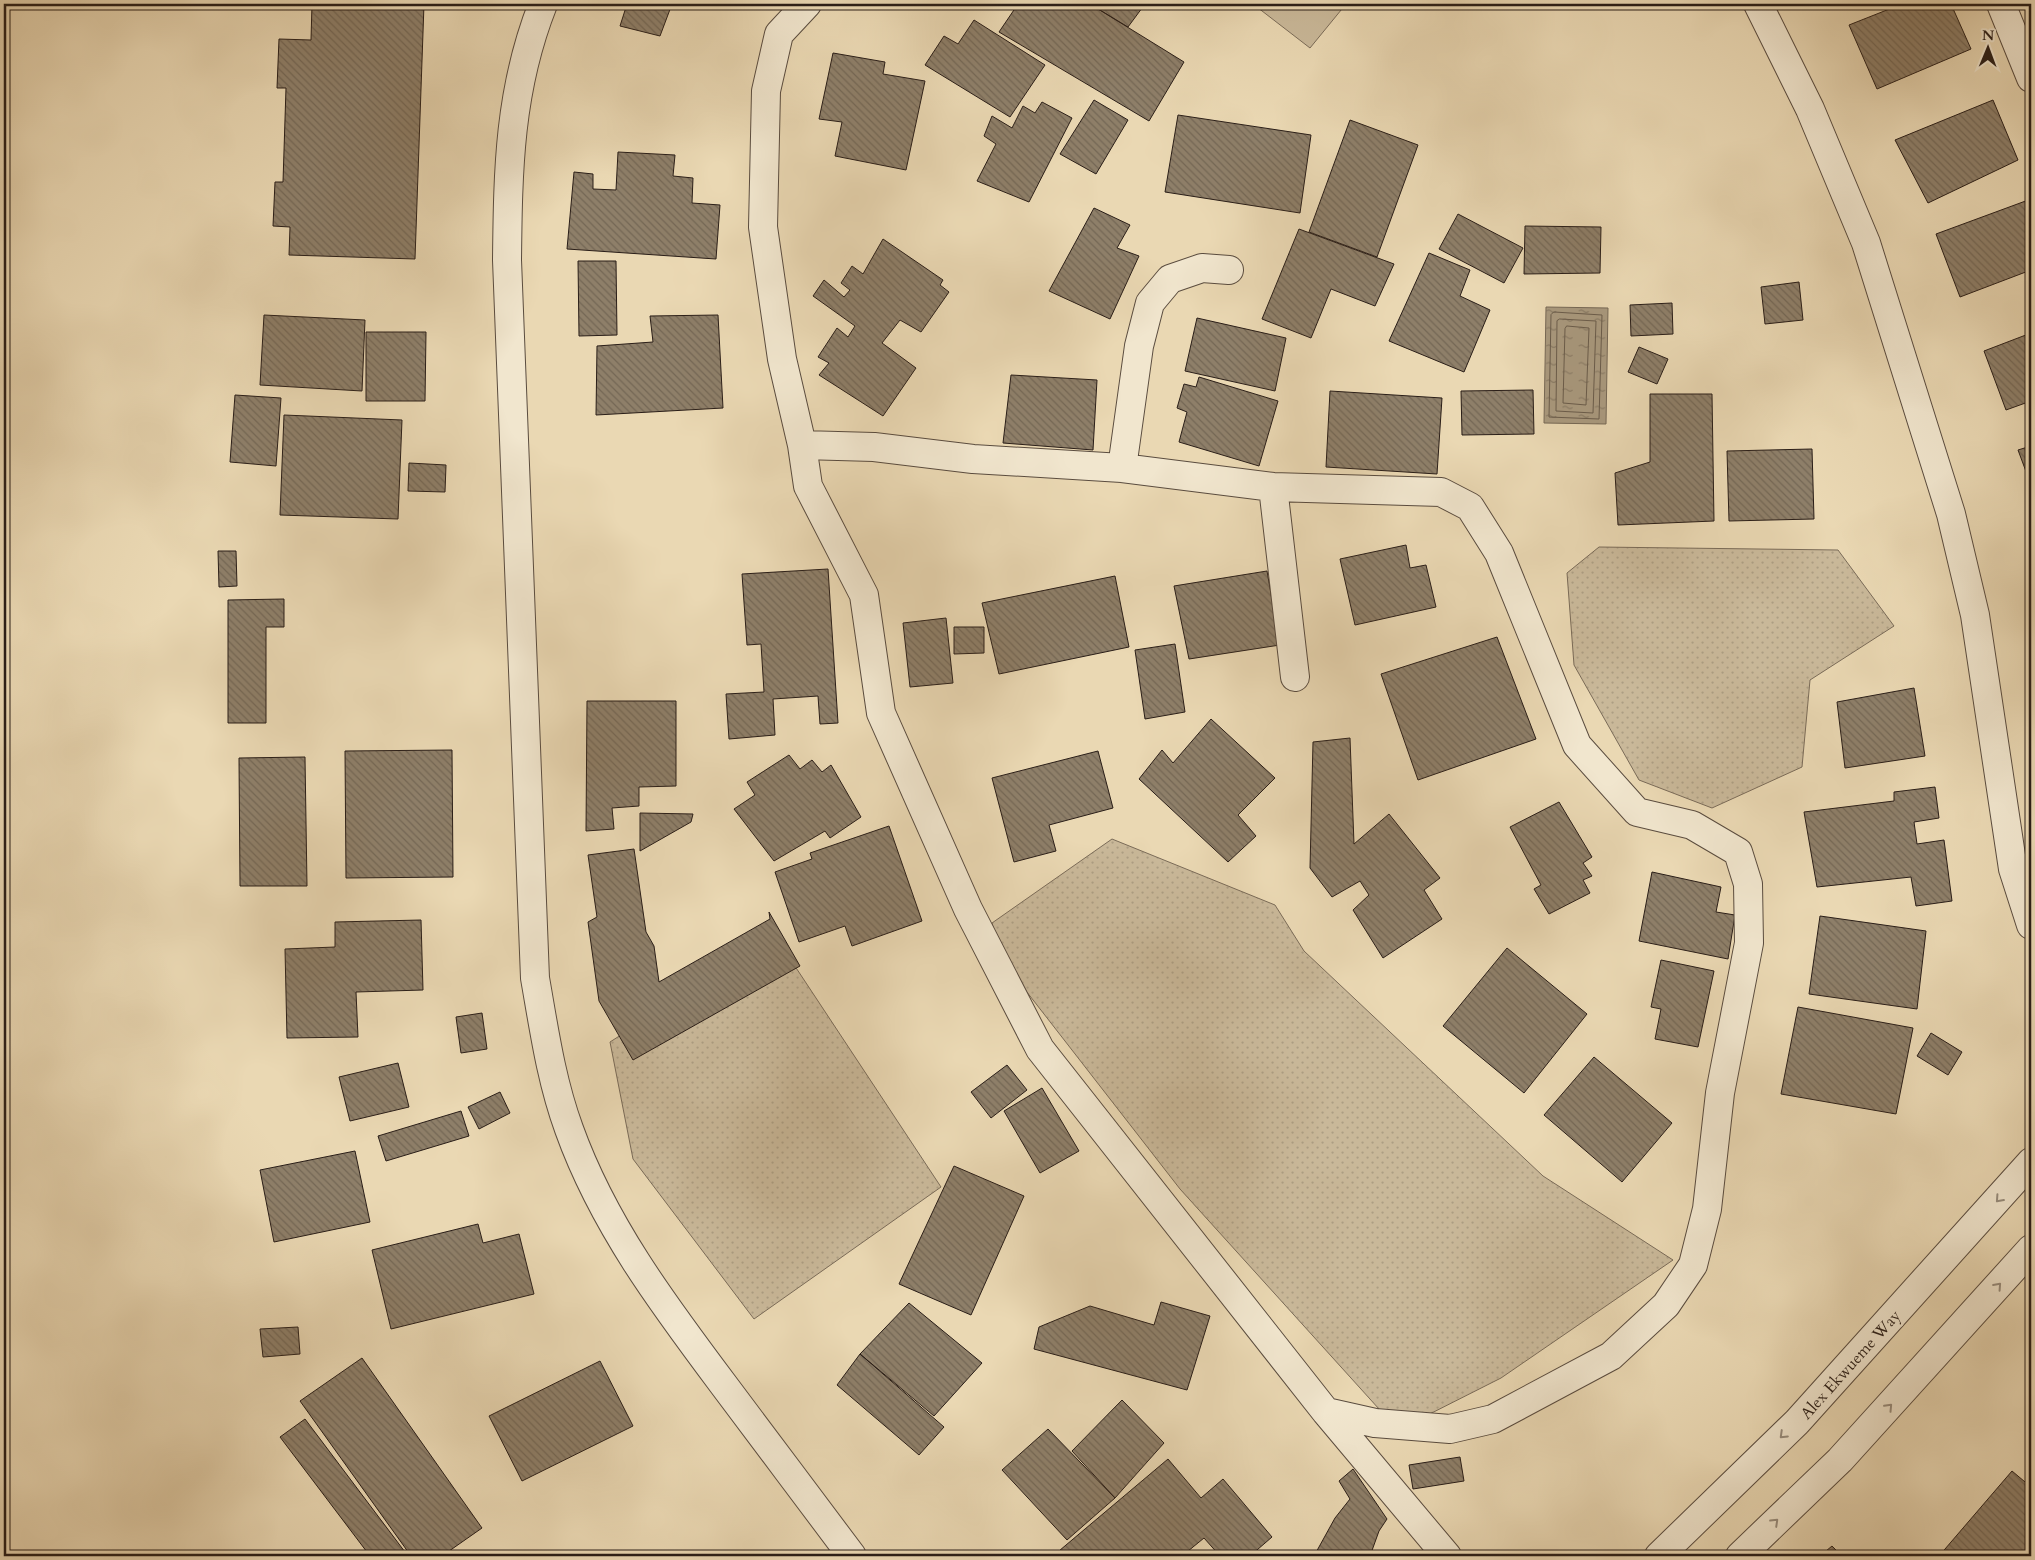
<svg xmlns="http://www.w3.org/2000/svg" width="2035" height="1560" viewBox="0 0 2035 1560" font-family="Cardo,serif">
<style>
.park{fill:url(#park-dots);stroke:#7a6b58}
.pitch{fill:#c9b899;stroke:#7a6b58}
.water{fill:url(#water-ripples);stroke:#766855}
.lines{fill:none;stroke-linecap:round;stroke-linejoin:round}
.shore{stroke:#6a5c4b;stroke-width:1}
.building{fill:url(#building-back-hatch);stroke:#2a1e18}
.minor-casing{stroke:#5a4c3f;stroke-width:30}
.minor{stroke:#f1e6ce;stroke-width:28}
.oneway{stroke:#978c7c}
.labels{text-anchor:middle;stroke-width:5;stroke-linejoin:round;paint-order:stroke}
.street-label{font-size:16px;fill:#2a1e18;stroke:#f1e6ce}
</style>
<defs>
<pattern id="park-dots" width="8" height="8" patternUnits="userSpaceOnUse" patternTransform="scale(1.25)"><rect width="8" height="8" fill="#c9b899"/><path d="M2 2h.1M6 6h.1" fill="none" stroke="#ad9e83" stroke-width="1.8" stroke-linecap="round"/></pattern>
<pattern id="water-ripples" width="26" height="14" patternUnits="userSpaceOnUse" patternTransform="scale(1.25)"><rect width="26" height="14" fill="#a9997e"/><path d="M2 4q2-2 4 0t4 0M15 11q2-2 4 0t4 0" fill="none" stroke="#8a7c66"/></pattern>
<pattern id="building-back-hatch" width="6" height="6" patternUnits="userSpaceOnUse" patternTransform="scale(1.25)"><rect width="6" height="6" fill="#8e7f69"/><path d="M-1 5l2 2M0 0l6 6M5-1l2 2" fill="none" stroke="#746755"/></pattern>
</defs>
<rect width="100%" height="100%" fill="#ead8b3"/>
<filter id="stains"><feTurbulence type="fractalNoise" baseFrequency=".004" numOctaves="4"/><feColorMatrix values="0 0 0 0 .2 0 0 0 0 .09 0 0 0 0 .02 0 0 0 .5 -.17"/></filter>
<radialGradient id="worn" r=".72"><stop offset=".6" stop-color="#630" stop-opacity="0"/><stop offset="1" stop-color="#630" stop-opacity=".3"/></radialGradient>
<path class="park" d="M 1599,547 L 1838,550 L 1894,626 L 1810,680 L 1802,767 L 1712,808 L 1639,780 L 1574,665 L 1567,573 Z
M 1112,839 L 1275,905 L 1304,951 L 1543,1176 L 1673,1260 L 1501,1378 L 1398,1430 L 1180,1189 L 1002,960 L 992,923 Z
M 775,936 L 941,1187 L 754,1319 L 633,1159 L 610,1042 Z"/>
<path class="pitch" d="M 1253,4 L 1346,4 L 1310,48 Z"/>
<path class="water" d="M 1546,307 L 1608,308 L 1606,424 L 1544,423 Z"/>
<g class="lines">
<path class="shore" d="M 1554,312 L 1602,315 L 1599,419 L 1549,417 L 1551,315 Z
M 1560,319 L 1596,321 L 1593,413 L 1556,411 L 1557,321 Z
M 1567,326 L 1589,328 L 1586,405 L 1563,403 L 1565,329 Z"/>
</g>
<path class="building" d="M 312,4 L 424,4 L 415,259 L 289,255 L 290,227 L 273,226 L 275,182 L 283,182 L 286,88 L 277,88 L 279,39 L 311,40 Z
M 627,4 L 672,4 L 660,36 L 620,26 Z
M 1018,4 L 1054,4 L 1057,6 L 1058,4 L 1090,4 L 1184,62 L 1149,121 L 999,32 Z
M 1090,4 L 1145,4 L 1128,27 Z
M 1902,4 L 1951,4 L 1971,49 L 1877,89 L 1849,25 Z
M 974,20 L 1045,65 L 1010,117 L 925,65 L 944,36 L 958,44 Z
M 833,53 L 885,62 L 883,74 L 925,81 L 906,170 L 835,156 L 842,122 L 819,119 Z
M 1094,100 L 1128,120 L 1096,174 L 1060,154 Z
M 1993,100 L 2018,160 L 1928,203 L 1895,140 Z
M 1042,102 L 1072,118 L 1029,202 L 977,181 L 996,144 L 984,136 L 992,116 L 1012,128 L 1023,106 L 1035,113 Z
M 1178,115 L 1311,135 L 1300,213 L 1165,192 Z
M 1350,120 L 1418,145 L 1377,257 L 1309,232 Z
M 618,152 L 675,155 L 673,176 L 693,178 L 692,203 L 720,205 L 716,259 L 567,249 L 574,172 L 593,174 L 593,189 L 616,190 Z
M 2031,199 L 2031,270 L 1960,297 L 1936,234 Z
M 1094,208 L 1130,225 L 1117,248 L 1139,256 L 1110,319 L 1049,291 Z
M 1458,214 L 1523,248 L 1504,283 L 1439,249 Z
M 1525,226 L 1601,227 L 1600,273 L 1524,274 Z
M 1299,229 L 1394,264 L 1375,306 L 1331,289 L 1311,338 L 1262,319 Z
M 883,239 L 943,280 L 940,285 L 949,292 L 921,332 L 900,320 L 882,343 L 916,368 L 883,416 L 819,375 L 829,363 L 818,357 L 837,328 L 848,337 L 855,326 L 813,296 L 824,280 L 844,297 L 850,290 L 841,283 L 852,266 L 863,274 Z
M 1429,253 L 1470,270 L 1460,296 L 1490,310 L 1464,372 L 1389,341 Z
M 578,261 L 616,261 L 617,335 L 579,336 Z
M 1799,282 L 1803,320 L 1765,324 L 1761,287 Z
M 1672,303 L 1673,334 L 1631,336 L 1630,305 Z
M 264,315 L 365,320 L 362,391 L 260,385 Z
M 718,315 L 723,408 L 596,415 L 597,346 L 653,342 L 650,316 Z
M 1197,318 L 1286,338 L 1275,391 L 1185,371 Z
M 366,332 L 426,332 L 425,401 L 366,401 Z
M 2031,333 L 2031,401 L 2006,410 L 1984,351 Z
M 1639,347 L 1668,359 L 1657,384 L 1628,372 Z
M 1011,375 L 1097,380 L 1093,450 L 1003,443 Z
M 1199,377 L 1278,401 L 1259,466 L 1179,442 L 1187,412 L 1177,408 L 1184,384 L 1196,387 Z
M 1533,390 L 1534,434 L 1462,435 L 1461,391 Z
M 1330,391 L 1442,398 L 1437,474 L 1326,467 Z
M 1650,394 L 1712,394 L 1714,521 L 1618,525 L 1615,473 L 1650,462 Z
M 235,395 L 281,398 L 276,466 L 230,462 Z
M 284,415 L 402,420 L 398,519 L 280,515 Z
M 2031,446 L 2031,485 L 2018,450 Z
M 1812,449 L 1814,519 L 1729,521 L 1727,451 Z
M 409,463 L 446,465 L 445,492 L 408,491 Z
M 1406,545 L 1410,568 L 1426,565 L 1436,607 L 1355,625 L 1340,559 Z
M 218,551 L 236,551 L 237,586 L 219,587 Z
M 828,569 L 838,723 L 820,724 L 818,696 L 773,699 L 775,735 L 729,739 L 726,694 L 764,692 L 761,644 L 747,645 L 742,574 Z
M 1267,571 L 1280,645 L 1189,659 L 1174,586 Z
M 1115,576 L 1129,647 L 999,674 L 982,603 Z
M 284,599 L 284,627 L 266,627 L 266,723 L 228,723 L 228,600 Z
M 946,618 L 953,683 L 910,687 L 903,623 Z
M 954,627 L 984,627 L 984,653 L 954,654 Z
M 1497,637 L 1536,739 L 1418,780 L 1381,674 Z
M 1175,644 L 1185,712 L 1145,719 L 1135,650 Z
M 1914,688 L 1925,756 L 1845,768 L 1837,702 Z
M 587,701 L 676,701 L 676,786 L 639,787 L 639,806 L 612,808 L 614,829 L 586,831 Z
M 1211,719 L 1275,778 L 1238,815 L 1256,836 L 1228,862 L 1139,779 L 1162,750 L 1173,763 Z
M 1350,738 L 1354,844 L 1389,814 L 1440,878 L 1424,890 L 1442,919 L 1383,958 L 1353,910 L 1369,895 L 1360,881 L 1332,897 L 1310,868 L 1313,742 Z
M 452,750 L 453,877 L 346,878 L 345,751 Z
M 1098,751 L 1113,808 L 1049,825 L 1056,851 L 1014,862 L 992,778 Z
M 789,755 L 800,769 L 812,760 L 822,772 L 831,765 L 861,817 L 830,838 L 825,831 L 774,861 L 734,809 L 755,795 L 747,782 Z
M 305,757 L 307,886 L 240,886 L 239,758 Z
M 1935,787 L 1939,818 L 1914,822 L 1917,844 L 1944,840 L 1952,901 L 1916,906 L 1911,877 L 1817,887 L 1804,812 L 1894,801 L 1894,792 Z
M 1559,802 L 1592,857 L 1583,863 L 1592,876 L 1583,880 L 1590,893 L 1549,914 L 1534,889 L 1541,885 L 1510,827 Z
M 640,813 L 693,814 L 691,822 L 640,851 Z
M 889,826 L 922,921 L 852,946 L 845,926 L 799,942 L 775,872 L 812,859 L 810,853 Z
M 634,849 L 646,932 L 654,946 L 659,982 L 770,919 L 769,912 L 800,966 L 633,1060 L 599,1001 L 588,922 L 597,917 L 588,855 Z
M 1652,872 L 1721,887 L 1716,912 L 1735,915 L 1728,959 L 1639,941 Z
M 1820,916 L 1926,931 L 1917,1009 L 1809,994 Z
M 421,920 L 423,990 L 356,992 L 358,1037 L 287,1038 L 285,949 L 335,947 L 335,922 Z
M 1507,948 L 1587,1014 L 1524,1093 L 1443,1026 Z
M 1661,960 L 1714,971 L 1698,1047 L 1655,1039 L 1661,1009 L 1651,1007 Z
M 1798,1007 L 1913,1028 L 1896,1114 L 1781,1094 Z
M 482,1013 L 487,1049 L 461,1053 L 456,1017 Z
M 1931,1033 L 1962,1052 L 1948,1075 L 1917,1056 Z
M 1594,1057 L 1672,1123 L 1622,1182 L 1544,1115 Z
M 398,1063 L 409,1107 L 350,1121 L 339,1077 Z
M 1007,1065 L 1027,1090 L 991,1118 L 971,1092 Z
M 1042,1088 L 1079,1151 L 1040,1173 L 1004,1111 Z
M 500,1092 L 510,1113 L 479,1129 L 468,1107 Z
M 461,1111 L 469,1136 L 386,1161 L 378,1136 Z
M 355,1151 L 370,1222 L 274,1242 L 260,1170 Z
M 954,1166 L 1024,1196 L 971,1315 L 899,1284 Z
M 478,1224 L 483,1243 L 519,1234 L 534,1294 L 391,1329 L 372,1250 Z
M 1161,1302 L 1210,1316 L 1187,1390 L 1034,1349 L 1039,1327 L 1090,1306 L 1154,1325 Z
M 909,1303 L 982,1363 L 934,1416 L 860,1354 Z
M 298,1327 L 300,1354 L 263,1357 L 260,1329 Z
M 860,1354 L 944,1427 L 919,1455 L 837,1385 Z
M 362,1358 L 482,1528 L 442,1556 L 411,1556 L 300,1401 Z
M 600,1361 L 633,1426 L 522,1481 L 489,1416 Z
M 1122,1400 L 1164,1443 L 1115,1498 L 1072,1451 Z
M 305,1419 L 408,1556 L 370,1556 L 280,1437 Z
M 1048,1429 L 1115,1498 L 1067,1540 L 1002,1470 Z
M 1460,1457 L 1464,1481 L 1413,1489 L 1409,1465 Z
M 1168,1459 L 1201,1498 L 1223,1479 L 1272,1537 L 1250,1556 L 1220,1556 L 1204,1538 L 1182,1556 L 1053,1556 Z
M 1353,1469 L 1387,1519 L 1379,1531 L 1370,1556 L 1314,1556 L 1335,1518 L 1350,1499 L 1339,1481 Z
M 2012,1471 L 2031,1487 L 2031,1556 L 1939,1556 Z
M 1832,1546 L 1842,1556 L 1820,1556 Z"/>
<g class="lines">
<defs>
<path id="minor" d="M 543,4 C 509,90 508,169 507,260 L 535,978 C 544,1029 551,1080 569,1129 C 603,1224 663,1304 723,1384 C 766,1441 809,1499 852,1556
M 807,4 L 779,34 L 766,91 L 763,227 L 782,359 L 802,445 L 808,486 L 864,595 L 881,713 L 968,909 L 1040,1049 L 1326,1412 L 1447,1556
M 1758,4 L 1810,109 L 1866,243 L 1951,514 L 1975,615 L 2013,869 L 2031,925
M 2001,4 L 2031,78
M 802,445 L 874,447 L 973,459 L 1122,468 L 1273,487 L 1441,492 L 1470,507 L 1499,553 L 1577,745 L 1637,812 L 1692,825 L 1738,852 L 1748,884 L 1749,943 L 1720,1093 L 1707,1209 L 1693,1265 L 1666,1305 L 1611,1356 L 1493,1419 L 1450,1429 L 1375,1423 L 1326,1412
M 1122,468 L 1139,346 L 1150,303 L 1170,279 L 1202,268 L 1229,270
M 1273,487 L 1295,677
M 1659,1556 L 1797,1422 L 2031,1162
M 1740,1556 L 1840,1460 L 2031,1249"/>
</defs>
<use href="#minor" class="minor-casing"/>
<use href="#minor" class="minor"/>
</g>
<defs><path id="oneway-chevron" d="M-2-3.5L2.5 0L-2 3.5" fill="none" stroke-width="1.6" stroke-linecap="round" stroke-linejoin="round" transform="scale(1.25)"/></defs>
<g class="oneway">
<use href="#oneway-chevron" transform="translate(1999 1199) rotate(132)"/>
<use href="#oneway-chevron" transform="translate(1998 1286) rotate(-48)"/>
<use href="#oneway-chevron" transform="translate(1889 1407) rotate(-47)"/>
<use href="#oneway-chevron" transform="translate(1783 1435) rotate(136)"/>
<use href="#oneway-chevron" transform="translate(1775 1522) rotate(-44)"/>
</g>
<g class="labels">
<g class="street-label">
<text transform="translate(1850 1364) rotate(-48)" y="6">Alex Ekwueme Way</text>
</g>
</g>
<rect width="2035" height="1560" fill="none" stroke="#ead8b3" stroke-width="20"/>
<rect x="5" y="5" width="2025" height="1550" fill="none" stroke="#2a1e18" stroke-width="2.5"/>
<rect x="10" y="10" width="2015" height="1540" fill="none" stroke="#2a1e18"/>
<g transform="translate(1988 48) rotate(1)" stroke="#f1e6ce" stroke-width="4" paint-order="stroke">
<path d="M0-4L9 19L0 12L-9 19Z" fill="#2a1e18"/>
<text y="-8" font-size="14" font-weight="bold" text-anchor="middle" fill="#2a1e18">N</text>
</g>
<rect width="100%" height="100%" filter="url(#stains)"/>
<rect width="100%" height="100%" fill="url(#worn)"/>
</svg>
